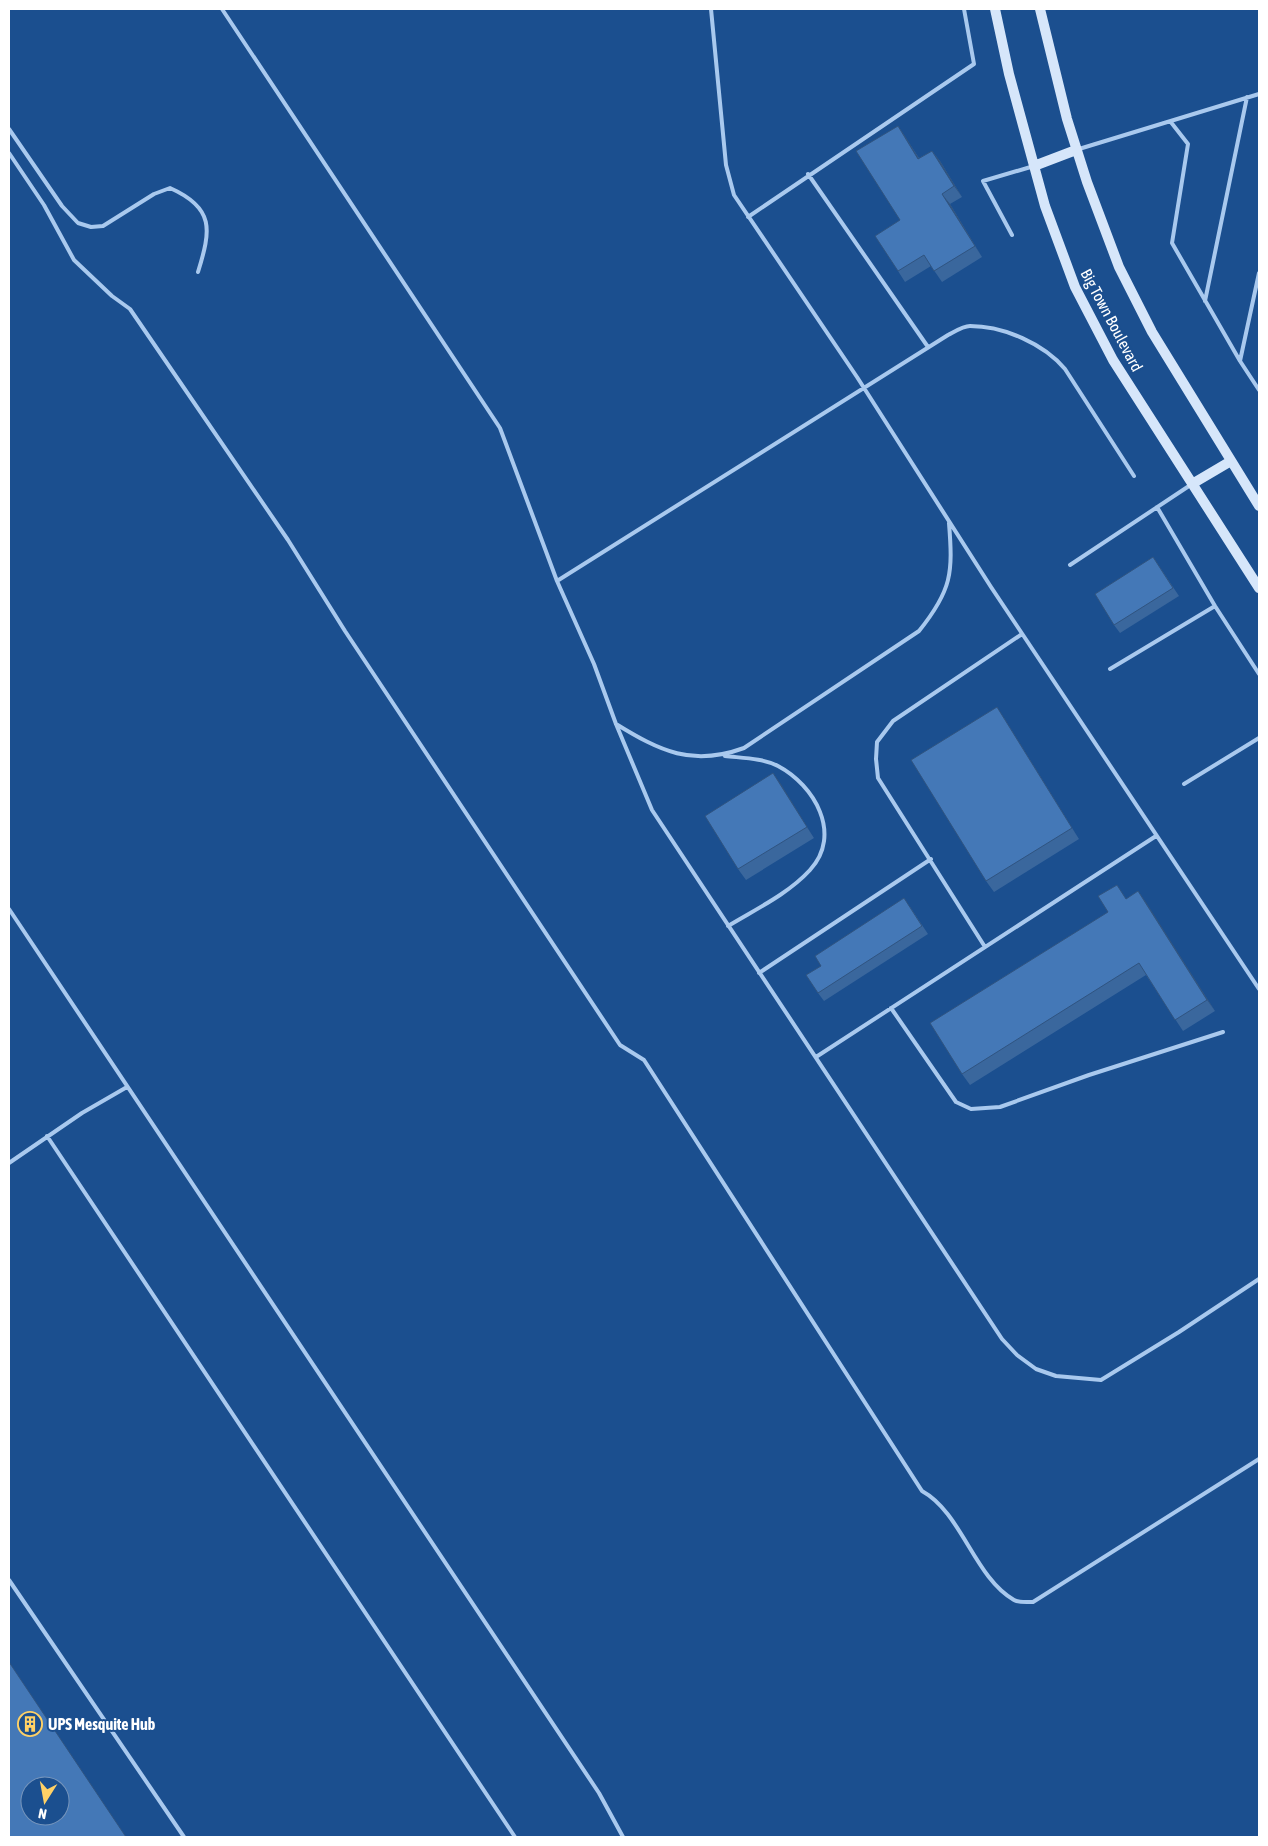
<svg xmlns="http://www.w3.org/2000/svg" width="1268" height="1846" viewBox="0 0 1268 1846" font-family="'Asap Condensed',sans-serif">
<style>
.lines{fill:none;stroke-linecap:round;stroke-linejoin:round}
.service{stroke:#a9c9ee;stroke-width:4}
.secondary{stroke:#d6e6fa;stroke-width:10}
.wall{fill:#3a679d}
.shaded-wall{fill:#305480}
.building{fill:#4478b7;stroke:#305480;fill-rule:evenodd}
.labels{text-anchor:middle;stroke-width:4;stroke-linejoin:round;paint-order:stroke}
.street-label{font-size:16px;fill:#fff;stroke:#1b4f8f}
.poi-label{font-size:16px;font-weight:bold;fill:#fff;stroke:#1b4f8f;text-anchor:start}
</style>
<rect width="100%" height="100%" fill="#1b4f8f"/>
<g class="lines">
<path class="service" d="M 222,9 L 500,428 L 557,581 L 594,664 L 616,724 L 652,810 L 1002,1339 L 1017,1355 L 1036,1369 L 1056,1376 L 1101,1380 L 1179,1332 L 1259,1279
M 711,9 L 726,165 L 734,195 L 857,377 L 991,587 L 1259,989
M 1170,121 L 1188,144 L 1172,243 L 1240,361 L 1259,390
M 9,129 L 62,206 L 78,223 L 91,227 L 103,226 L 154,194 L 170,188 C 215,208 211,230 198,272
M 1079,149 L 1259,94
M 9,153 L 44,205 L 74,260 L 112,296 L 130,309 L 288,540 L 345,631 L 620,1045 L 644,1060 L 922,1491 C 962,1513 974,1577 1014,1600 C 1019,1603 1027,1602 1033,1602 L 1259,1459
M 808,174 L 928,347
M 748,217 L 974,64 L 964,9
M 1012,235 L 983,181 L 1034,166
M 1205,301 L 1247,97
M 1240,361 L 1259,273
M 1157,507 L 1215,606 L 1259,674
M 1070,565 L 1192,484
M 557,581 L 948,335 C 954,332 963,326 970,326 C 1004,326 1044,344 1065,369 L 1134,476
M 1110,669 L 1215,606
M 616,724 C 660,751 692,767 744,748 L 919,631 C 952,590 953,573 949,523
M 725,756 C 742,758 763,758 778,766 C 814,785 843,834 810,870 C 788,894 756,909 728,926
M 1184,784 L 1259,738
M 9,909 L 599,1793 L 623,1837
M 985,947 L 878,778 L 876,759 L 877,742 L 893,721 L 1022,634
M 759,973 L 931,859
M 891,1008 L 956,1102 L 971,1109 L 1000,1107 L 1089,1075 L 1223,1032
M 816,1057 L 1156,836
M 47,1136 L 515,1837
M 9,1163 L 82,1113 L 127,1087
M 9,1580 L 184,1837"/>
<path class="secondary" d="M 995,9 L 1009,74 L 1045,206 L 1075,287 L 1113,360 L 1259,588
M 1040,9 L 1067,119 L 1087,182 L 1119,267 L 1152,332 L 1259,506
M 1034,166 L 1076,150
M 1192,484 L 1231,461"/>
</g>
<path class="wall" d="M 898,126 L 919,158 L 932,151 L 940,161 L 962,197 L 950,204 L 982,257 L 942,282 L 931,266 L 905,282 L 898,271 L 900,220 Z
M 1153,557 L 1179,596 L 1120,633 L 1114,625 Z
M 1004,718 L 1079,839 L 994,892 L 986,881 Z
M 773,773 L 814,838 L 746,880 L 738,869 Z
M 1138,891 L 1215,1011 L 1183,1031 L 1146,975 L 970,1085 L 962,1074 L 1108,912 Z
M 910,907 L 928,934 L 824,1001 L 818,993 Z"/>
<path class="shaded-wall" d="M 898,126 L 905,136 L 926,170 L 918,159 Z
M 932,151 L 940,161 L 962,197 L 954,186 Z
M 942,194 L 950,204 L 982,257 L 975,246 Z
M 997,707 L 1004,718 L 1079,839 L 1072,828 Z
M 773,773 L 781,784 L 814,838 L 807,827 Z
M 1138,891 L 1146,902 L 1215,1011 L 1207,1000 Z"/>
<path class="building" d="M 898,126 L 918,159 L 932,151 L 954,186 L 942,194 L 975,246 L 934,271 L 924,255 L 898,271 L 875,236 L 900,220 L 856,151 Z
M 1153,557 L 1173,588 L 1114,625 L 1095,594 Z
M 997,707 L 1072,828 L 986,881 L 911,760 Z
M 773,773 L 807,827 L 738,869 L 705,816 Z
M 1117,885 L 1126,899 L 1138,891 L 1207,1000 L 1175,1020 L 1139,963 L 962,1074 L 930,1023 L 1108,912 L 1098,896 Z
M 904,898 L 922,926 L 818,993 L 806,975 L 821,966 L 815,956 Z
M 9,1662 L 126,1837 L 9,1837 ZM 30,1786 L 60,1786 L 60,1816 L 30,1816 Z"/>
<defs>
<symbol id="building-ring" viewBox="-11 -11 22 22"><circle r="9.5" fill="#1b4f8f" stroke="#ffd166" stroke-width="1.5"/><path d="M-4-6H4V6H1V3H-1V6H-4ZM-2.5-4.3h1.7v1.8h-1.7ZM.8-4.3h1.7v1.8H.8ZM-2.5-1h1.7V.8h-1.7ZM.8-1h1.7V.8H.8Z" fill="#ffd166"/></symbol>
</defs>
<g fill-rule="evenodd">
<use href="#building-ring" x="16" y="1710" width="28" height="28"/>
</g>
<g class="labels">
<g class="street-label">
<text transform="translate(1112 320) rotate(62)" y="6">Big Town Boulevard</text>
</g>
<g class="poi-label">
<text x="48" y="1730">UPS Mesquite Hub</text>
</g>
</g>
<rect width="1268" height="1846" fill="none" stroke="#ffffff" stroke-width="20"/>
<g transform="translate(45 1801) rotate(191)"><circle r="24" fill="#1b4f8f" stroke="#7695bc"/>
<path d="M0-4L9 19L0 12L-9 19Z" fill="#ffd166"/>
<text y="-8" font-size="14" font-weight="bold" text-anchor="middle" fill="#ffffff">N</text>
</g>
</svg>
